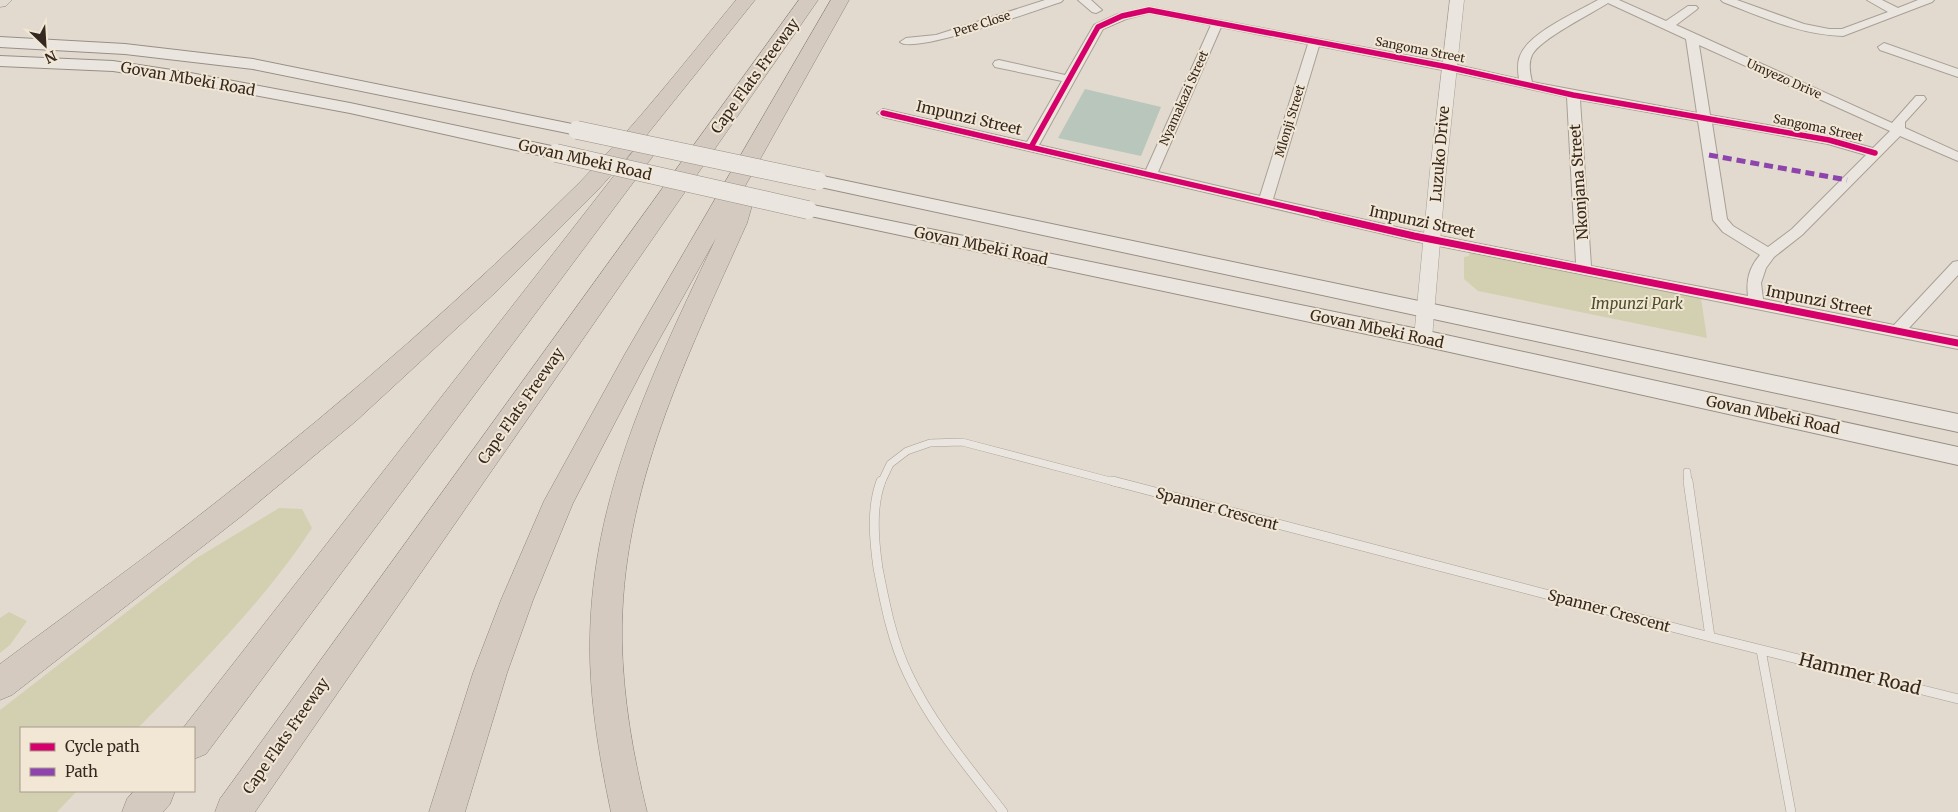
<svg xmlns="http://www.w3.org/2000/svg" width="1958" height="812" viewBox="0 0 1958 812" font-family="Merriweather,serif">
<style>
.green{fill:#d3d0b2}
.water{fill:#b9c6bc}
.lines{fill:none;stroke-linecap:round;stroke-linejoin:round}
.service-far1-casing{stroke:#a7a097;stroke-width:8}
.service-casing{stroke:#a7a097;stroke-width:10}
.minor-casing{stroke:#a7a097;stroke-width:2}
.tertiary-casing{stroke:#a7a097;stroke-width:1}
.secondary-casing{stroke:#978f87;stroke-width:2}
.primary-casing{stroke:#8d857e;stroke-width:1}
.motorway-casing{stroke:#8d857e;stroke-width:1}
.service-far1{stroke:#eae6df;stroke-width:7}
.service{stroke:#eae6df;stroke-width:9}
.minor{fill:#eae6df;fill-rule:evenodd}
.tertiary{fill:#eae6df;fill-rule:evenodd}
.secondary{fill:#eae6df;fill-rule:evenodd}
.primary{fill:#e1dbd1;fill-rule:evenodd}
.motorway{fill:#d4cac0;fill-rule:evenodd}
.secondary-bridge-casing{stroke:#978f87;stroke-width:19;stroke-linecap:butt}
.secondary-bridge{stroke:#eae6df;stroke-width:18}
.quiet{stroke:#8e44ad;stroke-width:5;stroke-dasharray:9 5;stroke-linecap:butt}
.cycleway-far1-casing{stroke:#f2e7d5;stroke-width:8}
.cycleway-casing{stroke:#f2e7d5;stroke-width:10}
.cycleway-far1{stroke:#d6006c;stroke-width:5.5}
.cycleway{stroke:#d6006c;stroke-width:7}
.labels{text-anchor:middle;stroke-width:4;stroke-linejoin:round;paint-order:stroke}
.far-street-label{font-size:12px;fill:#352820;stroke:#f2e7d5}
.street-label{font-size:15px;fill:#352820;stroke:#f2e7d5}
.park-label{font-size:15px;font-style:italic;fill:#4a4f29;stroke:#f2e7d5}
.near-street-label{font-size:18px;fill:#352820;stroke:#f2e7d5}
</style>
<rect width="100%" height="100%" fill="#e2dace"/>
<path class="green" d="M 1470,251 L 1701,298 L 1707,338 L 1478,291 L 1464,279 L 1464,257 L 1469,256 Z
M 279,508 L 302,509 L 312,528 C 264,602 199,665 138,728 L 21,728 L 21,791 L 77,791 L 57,812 L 0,812 L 0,710 L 195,559 Z
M 9,612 L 27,621 L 10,645 L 0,653 L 0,618 Z"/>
<path class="water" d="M 1085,89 L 1161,107 L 1141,156 L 1058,138 Z"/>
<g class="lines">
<defs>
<path id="service-far1" d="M 1687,472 L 1688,483
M 881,483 L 890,464 L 907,451 L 930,443 L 962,442 L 1118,483"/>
<path id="service" d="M 881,481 C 871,508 874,540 878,568 C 885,604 892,641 908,674 C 932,725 969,768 1003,812
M 1113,481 L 1710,637 L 1958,699
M 1688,481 L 1710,637
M 1761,650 L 1791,812"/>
<path id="minor" d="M 1045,0 L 1063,0 L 1061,2 C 1039,9 913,55 900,42 L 906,38 L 936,35 Z
M 1078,0 L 1091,0 L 1102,10 L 1096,13 L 1092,12 Z
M 1598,0 L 1619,0 L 1666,21 L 1688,6 L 1696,6 L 1698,8 L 1696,10 L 1676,25 L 1892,123 L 1916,96 L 1924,96 L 1926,99 L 1905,122 L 1905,128 L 1958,152 L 1958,161 L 1900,136 L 1802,235 L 1774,257 L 1766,268 L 1761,283 L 1763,299 L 1894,325 L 1953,262 L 1958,261 L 1958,275 L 1909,328 L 1958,337 L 1958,349 L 1414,241 L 883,117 L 877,113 L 883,109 L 1027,142 L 1062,81 L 995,67 L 993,64 L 995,61 L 999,60 L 1065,75 L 1094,25 L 1118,14 L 1149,7 L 1448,63 L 1519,79 C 1518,72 1517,63 1520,56 C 1528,33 1577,12 1598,0 ZM 1608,3 L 1686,39 L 1697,113 L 1532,82 C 1530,74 1528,63 1532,55 C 1540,39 1591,14 1608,3 ZM 1149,13 L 1211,25 L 1146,170 L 1039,145 L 1103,29 L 1126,19 ZM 1221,27 L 1308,44 L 1260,196 L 1158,172 ZM 1699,45 L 1890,131 L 1873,148 L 1829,136 L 1710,115 ZM 1319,46 L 1448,71 L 1567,97 L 1576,263 L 1414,231 L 1273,199 ZM 1580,100 L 1698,121 L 1713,220 L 1723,232 L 1760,255 C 1749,268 1746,280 1748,296 L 1591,266 ZM 1712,123 L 1828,144 L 1866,155 L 1792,229 L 1768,247 L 1733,226 L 1727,219 Z
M 1721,0 L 1737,0 L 1804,24 L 1829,29 L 1842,29 L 1888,12 L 1867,0 L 1882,0 L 1898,8 L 1918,0 L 1934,0 L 1932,2 L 1843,36 C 1801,35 1762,17 1723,2 Z
M 1884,43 L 1958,69 L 1958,77 L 1880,50 L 1878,47 Z"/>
<path id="tertiary" d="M 1450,0 L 1464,0 L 1446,171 L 1432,338 L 1430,343 L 1423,345 L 1416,343 L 1414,338 L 1430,171 Z"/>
<path id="secondary" d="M 0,37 L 125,44 L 253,59 L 577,125 L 583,126 L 586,130 L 583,134 L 577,135 L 253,69 L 125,54 L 0,47 Z
M 0,56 L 113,61 L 185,72 L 350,103 L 556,147 L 562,149 L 565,153 L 562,157 L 556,159 L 350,113 L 185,82 L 113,71 L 0,66 Z
M 818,175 L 1958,414 L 1958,432 L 811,185 L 809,181 L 811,177 Z
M 808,204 L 1423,330 L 1958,447 L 1958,465 L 1423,346 L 801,214 L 798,210 L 801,206 Z"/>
<path id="primary" d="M 0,0 L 12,0 L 6,6 L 0,7 Z"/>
<path id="motorway" d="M 736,0 L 755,0 L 641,142 L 648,140 L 656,142 L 659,147 L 656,152 L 206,754 L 194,759 L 194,728 L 183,728 L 638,145 L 597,191 L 498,290 L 356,421 L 243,515 L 12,695 L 0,700 L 0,664 C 75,608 151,554 224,496 C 348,398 468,294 580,182 C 636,125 685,62 736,0 Z
M 799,0 L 818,0 L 255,812 L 215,812 L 220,799 Z
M 831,0 L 849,0 L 744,188 L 751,190 L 755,195 L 747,223 C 687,357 620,490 622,640 C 623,698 633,755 647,812 L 611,812 C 599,755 589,698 590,639 C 592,493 655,368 716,238 L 646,363 L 573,503 L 533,600 L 507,673 L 465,812 L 429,812 L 473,673 L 501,600 L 544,501 L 625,354 Z
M 134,791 L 175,791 L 170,804 L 163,812 L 122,812 L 127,799 Z"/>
</defs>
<use href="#service-far1" class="service-far1-casing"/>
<use href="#service" class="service-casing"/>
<use href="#minor" class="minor-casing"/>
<use href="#tertiary" class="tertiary-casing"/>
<use href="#secondary" class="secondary-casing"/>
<use href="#primary" class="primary-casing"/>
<use href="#motorway" class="motorway-casing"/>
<use href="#service-far1" class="service-far1"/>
<use href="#service" class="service"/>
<use href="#minor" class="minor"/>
<use href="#tertiary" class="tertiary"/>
<use href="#secondary" class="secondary"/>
<use href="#primary" class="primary"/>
<use href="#motorway" class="motorway"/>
<defs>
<path id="secondary-bridge" d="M 577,130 L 818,181
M 556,153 L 808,210"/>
</defs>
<use href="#secondary-bridge" class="secondary-bridge-casing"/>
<use href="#secondary-bridge" class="secondary-bridge"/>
<path class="quiet" d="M 1709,155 L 1847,180"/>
<defs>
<path id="cycleway-far1" d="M 883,113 L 1327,216
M 1031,147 L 1098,27 L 1122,16 L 1149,10 L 1448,67 L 1573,95 L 1829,140 L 1875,153"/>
<path id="cycleway" d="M 1322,215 L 1414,236 L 1958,343"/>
</defs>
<use href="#cycleway-far1" class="cycleway-far1-casing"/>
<use href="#cycleway" class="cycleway-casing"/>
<use href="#cycleway-far1" class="cycleway-far1"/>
<use href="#cycleway" class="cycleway"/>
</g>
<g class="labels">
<g class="far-street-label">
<text transform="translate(982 24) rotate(-18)" y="4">Pere Close</text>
<text transform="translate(1420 50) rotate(11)" y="4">Sangoma Street</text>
<text transform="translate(1784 79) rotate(24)" y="4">Umyezo Drive</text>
<text transform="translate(1184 98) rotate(-66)" y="4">Nyamakazi Street</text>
<text transform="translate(1290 121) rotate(-73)" y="4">Mlonji Street</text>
<text transform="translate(1818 128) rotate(12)" y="4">Sangoma Street</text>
</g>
<g class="street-label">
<text transform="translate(755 76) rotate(-54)" y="5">Cape Flats Freeway</text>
<text transform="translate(188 79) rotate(10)" y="5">Govan Mbeki Road</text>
<text transform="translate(969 118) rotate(13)" y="5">Impunzi Street</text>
<text transform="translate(1440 154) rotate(-85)" y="5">Luzuko Drive</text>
<text transform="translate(585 160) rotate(13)" y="5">Govan Mbeki Road</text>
<text transform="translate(1579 182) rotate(-94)" y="5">Nkonjana Street</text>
<text transform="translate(1422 222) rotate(12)" y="5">Impunzi Street</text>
<text transform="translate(981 246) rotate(12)" y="5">Govan Mbeki Road</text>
<text transform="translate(1819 301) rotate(11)" y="5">Impunzi Street</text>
<text transform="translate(1377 329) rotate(12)" y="5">Govan Mbeki Road</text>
<text transform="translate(521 406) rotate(-55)" y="5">Cape Flats Freeway</text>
<text transform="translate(1773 415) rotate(12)" y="5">Govan Mbeki Road</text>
<text transform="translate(1217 509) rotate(15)" y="5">Spanner Crescent</text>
<text transform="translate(1609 611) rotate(15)" y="5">Spanner Crescent</text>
<text transform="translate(286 736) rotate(-55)" y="5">Cape Flats Freeway</text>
</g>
<g class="park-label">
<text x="1637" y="309">Impunzi Park</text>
</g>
<g class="near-street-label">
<text transform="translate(1860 674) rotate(14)" y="6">Hammer Road</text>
</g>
</g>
<rect x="20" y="727" width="175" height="65" fill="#f2e7d5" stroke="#a69b8d"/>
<rect x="30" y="743" width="25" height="8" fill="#d6006c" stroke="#a69b8d"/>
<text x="65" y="752" font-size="15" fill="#352820">Cycle path</text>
<rect x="30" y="768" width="25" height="8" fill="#8e44ad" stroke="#a69b8d"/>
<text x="65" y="777" font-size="15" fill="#352820">Path</text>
<g transform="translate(45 45) rotate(155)" stroke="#f2e7d5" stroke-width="4" paint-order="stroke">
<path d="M0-4L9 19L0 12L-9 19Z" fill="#352820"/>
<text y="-8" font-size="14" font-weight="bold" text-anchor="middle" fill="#352820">N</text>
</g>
</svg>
